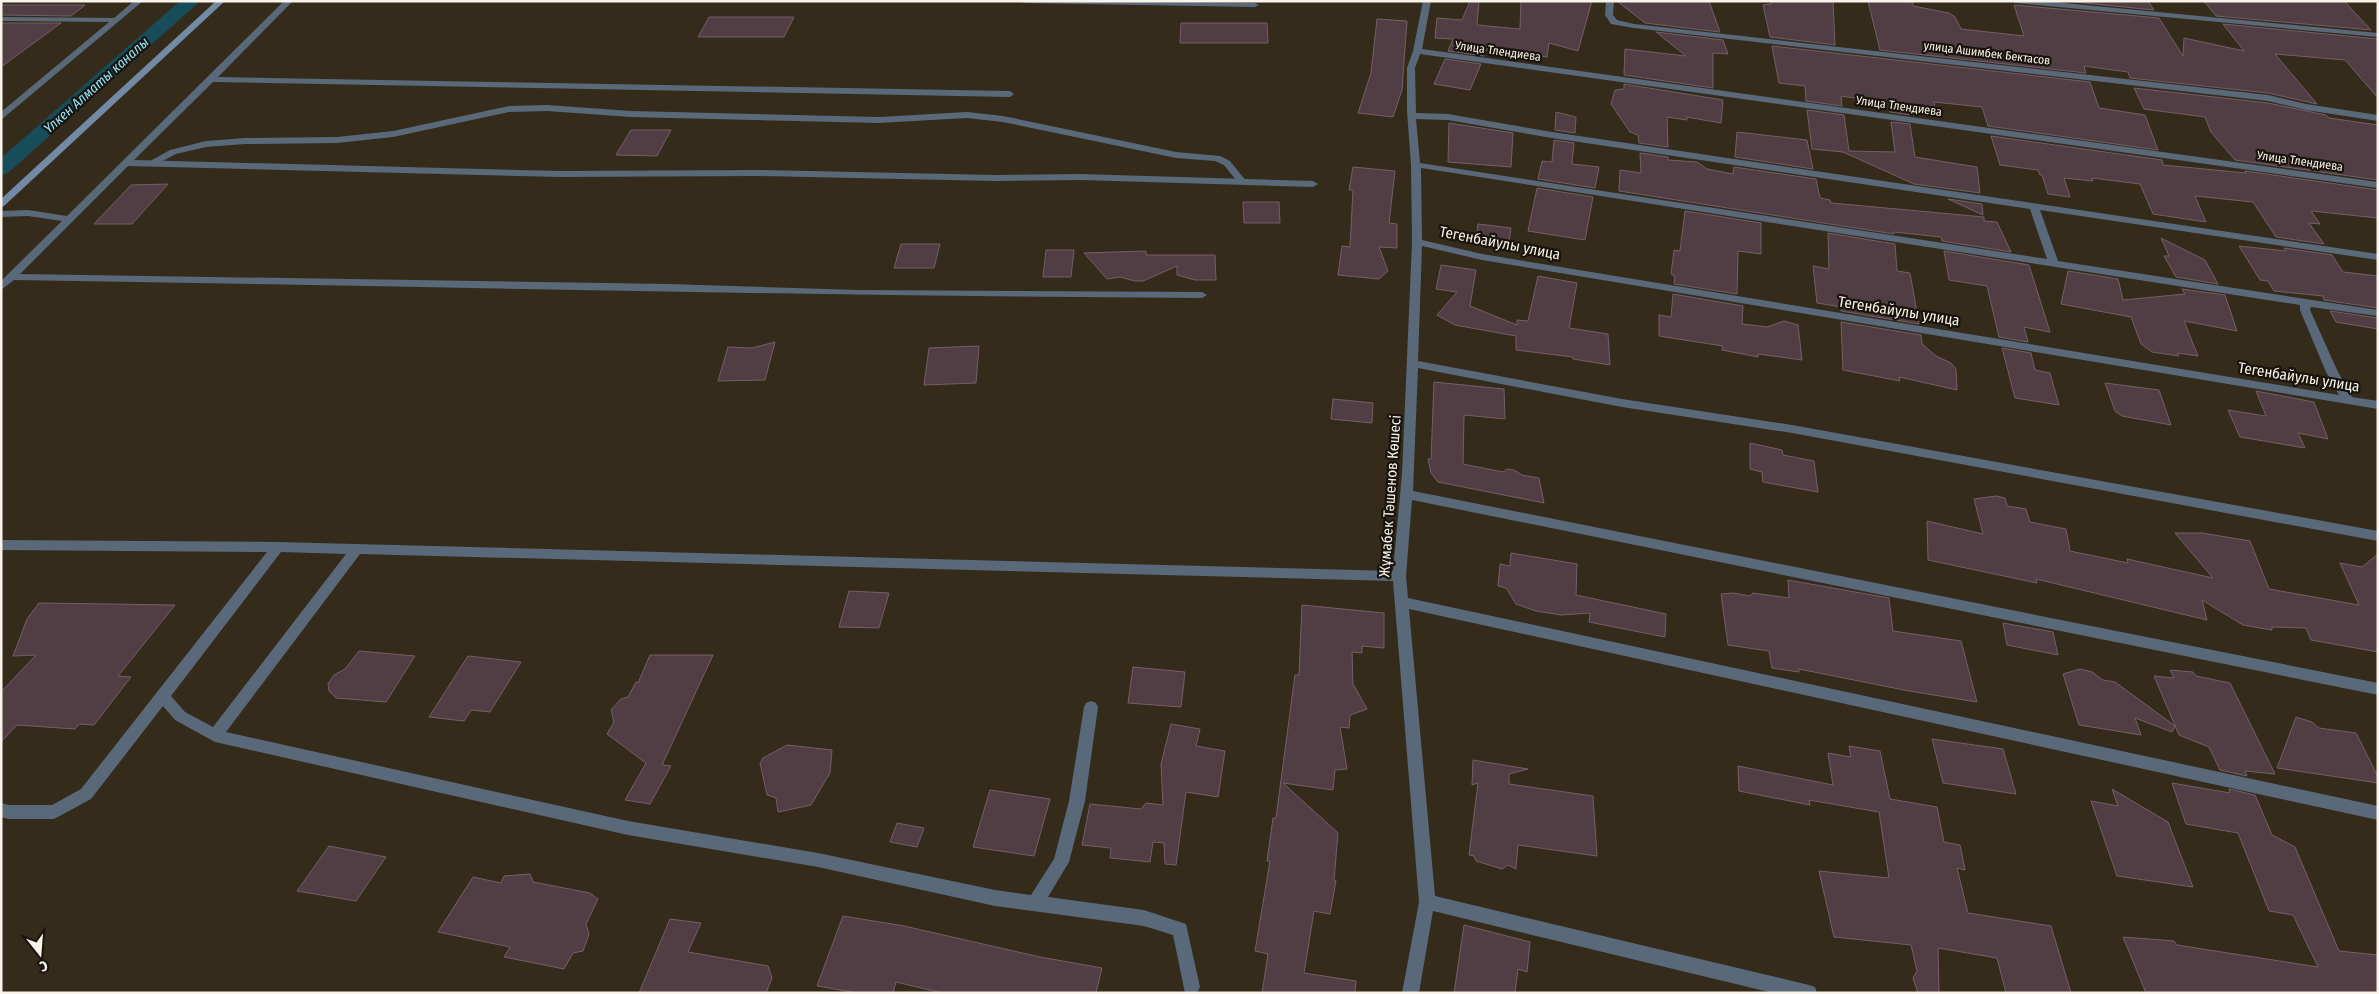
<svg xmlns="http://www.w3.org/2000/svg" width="2379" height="994" viewBox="0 0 2379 994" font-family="'Fira Sans Condensed',sans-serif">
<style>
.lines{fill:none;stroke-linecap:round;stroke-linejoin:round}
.canal{fill:#174d5a;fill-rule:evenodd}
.building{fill:#513d44;stroke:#755f67}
.service{fill:#59697a;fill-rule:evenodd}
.minor{fill:#59697a;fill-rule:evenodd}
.secondary{fill:#728aa6;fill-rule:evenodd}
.labels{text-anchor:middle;stroke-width:4.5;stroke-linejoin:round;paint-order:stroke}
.far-street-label{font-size:12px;fill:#f9f3e9;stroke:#18140d}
.far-water-label{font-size:14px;font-style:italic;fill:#93e3f9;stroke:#18140d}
.street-label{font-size:15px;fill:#f9f3e9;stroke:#18140d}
</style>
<rect width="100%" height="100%" fill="#352b1b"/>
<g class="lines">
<path class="canal" d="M 180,1 L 200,1 L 8,173 L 1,175 L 1,158 Z"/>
</g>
<path class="building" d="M 1470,1 L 1479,1 L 1477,25 L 1520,29 L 1521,1 L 1592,1 L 1578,51 L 1549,43 L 1547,57 L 1487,49 L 1484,56 L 1448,51 L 1453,39 L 1435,38 L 1437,18 L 1462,20 Z
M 1617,1 L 1709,1 L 1720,32 L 1645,23 Z
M 1771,1 L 1833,1 L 1835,45 L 1770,37 L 1763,5 L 1771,4 Z
M 1868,1 L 1913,2 L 1913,6 L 1949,13 L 1955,17 L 1961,29 L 2024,36 L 2014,5 L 2159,18 L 2183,56 L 2184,38 L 2244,51 L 2223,24 L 2378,39 L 2378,98 L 2345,60 L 2275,54 L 2317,104 L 2268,93 L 2130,78 L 2128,72 L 2084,66 L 2086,73 L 1880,50 Z
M 2065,1 L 2148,1 L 2154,10 Z
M 2204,1 L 2344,1 L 2371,30 L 2216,16 Z
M 1,5 L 85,5 L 71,16 L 1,15 Z
M 709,17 L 794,17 L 784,37 L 698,37 Z
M 1377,19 L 1407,21 L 1402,90 L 1393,117 L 1358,113 L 1371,73 Z
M 1,23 L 61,23 L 1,67 Z
M 1181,23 L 1267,23 L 1268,43 L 1180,43 Z
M 1656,32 L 1723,40 L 1728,54 L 1713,53 L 1713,88 L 1624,75 L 1625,49 L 1686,56 Z
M 1772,46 L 2090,82 L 2099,108 L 2145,115 L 2158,150 L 1988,126 L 1982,107 L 1934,102 L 1935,108 L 1917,105 L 1918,116 L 1890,112 L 1889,103 L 1841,96 L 1842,106 L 1806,101 L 1805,86 L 1779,83 Z
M 1445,59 L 1481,64 L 1470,90 L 1434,84 Z
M 1624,84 L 1723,100 L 1721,123 L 1687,117 L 1687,120 L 1667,117 L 1668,147 L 1639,143 L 1638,135 L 1630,132 L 1611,104 L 1615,90 L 1624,89 Z
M 2134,88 L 2268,103 L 2326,115 L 2329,118 L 2378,125 L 2378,180 L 2235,160 L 2211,132 L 2205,117 L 2144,109 Z
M 1807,110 L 1844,115 L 1849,151 L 1895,152 L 1891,122 L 1910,124 L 1915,157 L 1977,167 L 1980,193 L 1914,184 L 1843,152 L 1812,149 Z
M 1556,112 L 1576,117 L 1575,133 L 1555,130 Z
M 1449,123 L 1513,133 L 1511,167 L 1448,162 Z
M 631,130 L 671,130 L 657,156 L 616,155 Z
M 1737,132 L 1807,140 L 1813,169 L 1735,157 Z
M 1991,136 L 2162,160 L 2163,165 L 2246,173 L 2245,171 L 2378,190 L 2378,218 L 2311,211 L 2320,224 L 2309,223 L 2324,244 L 2276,237 L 2253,202 L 2195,196 L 2206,222 L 2153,214 L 2140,184 L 2092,178 L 2093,181 L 2064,178 L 2070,197 L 2048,194 L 2042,175 L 2040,175 L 2038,170 L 2000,165 Z
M 1554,140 L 1574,143 L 1572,164 L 1599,167 L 1595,188 L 1538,179 L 1542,161 L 1552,162 Z
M 1640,153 L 1668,157 L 1668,160 L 1697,162 L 1707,169 L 1733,174 L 1734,167 L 1816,179 L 1820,198 L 1830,200 L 1831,203 L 1984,217 L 1984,221 L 1997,222 L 2011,252 L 1942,241 L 1941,237 L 1894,232 L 1894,234 L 1619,191 L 1620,170 L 1641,173 Z
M 1353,167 L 1395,171 L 1389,223 L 1397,224 L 1397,248 L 1379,247 L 1388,271 L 1379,279 L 1338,275 L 1342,246 L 1350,247 L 1353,190 L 1349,190 Z
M 168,184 L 132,224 L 94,224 L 131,185 Z
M 1537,188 L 1593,197 L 1585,240 L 1528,231 Z
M 1948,199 L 1982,204 L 1983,215 Z
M 1243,202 L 1279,202 L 1280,223 L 1244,223 Z
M 1685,211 L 1761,223 L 1761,254 L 1738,251 L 1737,294 L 1674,284 L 1675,276 L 1671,274 L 1674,250 L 1680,251 Z
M 1478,224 L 1511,228 L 1508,249 L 1475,245 Z
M 1828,233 L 1895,244 L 1897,271 L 1910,273 L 1919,324 L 1841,311 L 1841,307 L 1817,303 L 1813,266 L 1829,269 Z
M 2161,238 L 2205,260 L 2218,284 L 2176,277 L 2164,256 L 2169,256 Z
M 901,244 L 940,244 L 934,268 L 894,268 Z
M 2239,246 L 2286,251 L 2284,248 L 2332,255 L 2343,272 L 2378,276 L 2378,308 L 2324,300 L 2323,296 L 2274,291 L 2268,281 L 2260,280 Z
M 1046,250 L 1074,250 L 1071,277 L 1043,277 Z
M 1146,251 L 1146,255 L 1215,255 L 1216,280 L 1195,280 L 1177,275 L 1177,266 L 1143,281 L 1135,281 L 1120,277 L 1107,279 L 1084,253 Z
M 1944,251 L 2029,265 L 2050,332 L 2024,327 L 2028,342 L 1999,337 L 1987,286 L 1949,280 Z
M 1441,265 L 1476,270 L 1470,306 L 1517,325 L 1517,320 L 1528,321 L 1538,276 L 1577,283 L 1569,328 L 1608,334 L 1610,365 L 1573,359 L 1573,357 L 1516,350 L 1516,336 L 1455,325 L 1437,315 L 1457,292 L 1436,289 Z
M 2068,271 L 2118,279 L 2123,300 L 2185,294 L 2182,289 L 2225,295 L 2237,331 L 2184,321 L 2198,356 L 2177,353 L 2179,356 L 2152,352 L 2141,344 L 2131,317 L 2061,304 Z
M 1673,294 L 1743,306 L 1742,324 L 1767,327 L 1784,321 L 1798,325 L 1802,360 L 1758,354 L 1758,357 L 1722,350 L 1723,346 L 1659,336 L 1659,315 L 1671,317 Z
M 2330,311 L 2378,318 L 2378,329 L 2336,322 Z
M 1841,322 L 1921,335 L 1922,344 L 1936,356 L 1951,363 L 1956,369 L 1957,390 L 1899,377 L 1900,381 L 1843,370 Z
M 775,342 L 765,380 L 718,381 L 728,347 L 752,348 Z
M 979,346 L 976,383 L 924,385 L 929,348 Z
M 2002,348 L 2031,353 L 2035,370 L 2050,373 L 2059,405 L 2015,398 Z
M 1434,382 L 1504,389 L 1505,419 L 1464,415 L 1463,464 L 1503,472 L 1507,469 L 1514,470 L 1522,475 L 1539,478 L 1544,503 L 1438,482 L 1431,473 L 1428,459 L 1431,459 Z
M 2105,383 L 2159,390 L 2171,425 L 2122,416 L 2115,411 Z
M 2256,391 L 2314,402 L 2328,439 L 2298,433 L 2305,448 L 2240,437 L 2228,410 L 2266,416 Z
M 1333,399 L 1373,403 L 1372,423 L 1331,419 Z
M 1750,443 L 1782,450 L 1783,455 L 1814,461 L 1818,492 L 1763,482 L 1762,472 L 1750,469 Z
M 1996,496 L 2005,498 L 2007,506 L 2026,509 L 2030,522 L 2066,529 L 2070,551 L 2128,563 L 2127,559 L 2213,578 L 2175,533 L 2202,533 L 2250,541 L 2269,589 L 2359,605 L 2340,563 L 2362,567 L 2378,554 L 2378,652 L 2311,640 L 2306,628 L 2272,627 L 2272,630 L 2243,625 L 2202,600 L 2207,620 L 2036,579 L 2037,583 L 1928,560 L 1927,521 L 1983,534 L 1974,499 Z
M 1511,553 L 1577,564 L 1576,595 L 1666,614 L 1665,637 L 1589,622 L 1590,613 L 1561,615 L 1536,611 L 1516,604 L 1506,588 L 1498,586 L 1500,564 L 1510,566 Z
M 1788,580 L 1889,598 L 1893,631 L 1961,641 L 1977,702 L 1909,691 L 1799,669 L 1799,672 L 1772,668 L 1769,651 L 1728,645 L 1721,594 L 1733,593 L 1750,596 L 1753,593 L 1789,598 Z
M 849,591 L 889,593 L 879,628 L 839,627 Z
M 39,603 L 175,605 L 118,676 L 131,677 L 94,725 L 79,724 L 75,729 L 17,725 L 1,742 L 1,692 L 36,655 L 13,656 L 27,619 Z
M 1302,605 L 1384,613 L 1384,648 L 1362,646 L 1362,653 L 1352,652 L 1353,684 L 1367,709 L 1350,715 L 1349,728 L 1340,727 L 1347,769 L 1335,770 L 1333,790 L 1283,783 L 1338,833 L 1334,880 L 1336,881 L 1330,914 L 1314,911 L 1304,973 L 1356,981 L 1355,993 L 1262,993 L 1268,954 L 1255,951 L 1270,861 L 1267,861 L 1273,818 L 1276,818 L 1295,675 L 1299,675 Z
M 2003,623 L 2053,632 L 2058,655 L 2007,645 Z
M 359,651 L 415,656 L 386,702 L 336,698 L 329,691 L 328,684 L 334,675 L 345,669 Z
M 650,655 L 713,655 L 662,765 L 671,766 L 650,804 L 625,800 L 646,763 L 607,734 L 614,722 L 611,710 L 621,699 L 628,697 L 636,682 L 638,683 Z
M 468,656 L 521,662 L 490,712 L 471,710 L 464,721 L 429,717 Z
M 1133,667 L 1185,672 L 1181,707 L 1128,703 Z
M 2080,669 L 2092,672 L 2103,680 L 2115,682 L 2175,726 L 2172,732 L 2135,718 L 2141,735 L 2079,725 L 2063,674 Z
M 2170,670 L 2193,672 L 2196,676 L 2230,683 L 2275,774 L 2245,771 L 2247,776 L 2220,770 L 2209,747 L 2179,735 L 2154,676 L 2174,678 Z
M 2296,717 L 2312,722 L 2319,728 L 2356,733 L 2378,777 L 2378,783 L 2277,768 Z
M 1171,724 L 1200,729 L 1196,746 L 1225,751 L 1218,797 L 1186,792 L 1176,865 L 1165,864 L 1164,843 L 1153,842 L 1150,862 L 1110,858 L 1111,848 L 1082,845 L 1090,804 L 1141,809 L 1146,803 L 1163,805 L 1161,764 Z
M 1932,739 L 2003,749 L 2016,794 L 1943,783 Z
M 787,745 L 832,750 L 830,773 L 811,805 L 778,812 L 776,798 L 767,795 L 760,763 L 763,758 Z
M 1849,746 L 1880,751 L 1890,799 L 1937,807 L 1944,842 L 1960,845 L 1965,870 L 1957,868 L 1968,913 L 2051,926 L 2071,993 L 2006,993 L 1997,958 L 1938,948 L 1939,993 L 1918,993 L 1913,978 L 1917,971 L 1911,945 L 1834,937 L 1819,871 L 1889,878 L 1879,812 L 1809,800 L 1810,805 L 1739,791 L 1738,766 L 1833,785 L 1828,753 L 1851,757 Z
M 1473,760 L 1528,769 L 1509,774 L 1509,784 L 1593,796 L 1597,856 L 1518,845 L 1516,869 L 1508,865 L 1502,869 L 1476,861 L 1474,856 L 1469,855 L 1478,783 L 1472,785 Z
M 2172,783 L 2230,793 L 2229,789 L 2255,795 L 2272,835 L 2295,847 L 2339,951 L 2378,955 L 2378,993 L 2146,993 L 2123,937 L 2174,941 L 2177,945 L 2318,967 L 2293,915 L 2269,911 L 2238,833 L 2186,824 Z
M 2112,789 L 2168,822 L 2193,887 L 2117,876 L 2091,801 L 2118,806 Z
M 990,790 L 1050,799 L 1034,856 L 973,847 Z
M 897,823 L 924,828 L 917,847 L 890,842 Z
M 329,846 L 386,857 L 356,901 L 297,891 Z
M 530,874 L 533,882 L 590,893 L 598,899 L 586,924 L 589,934 L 583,951 L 573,953 L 564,969 L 504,957 L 510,947 L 438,932 L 473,877 L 501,883 L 504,876 Z
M 843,916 L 904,926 L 1040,957 L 1102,968 L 1096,993 L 942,993 L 896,982 L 893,993 L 858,993 L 817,986 Z
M 670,919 L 701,923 L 688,952 L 768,966 L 772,978 L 766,993 L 639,993 Z
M 1464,925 L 1530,942 L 1527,972 L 1518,969 L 1515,993 L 1454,993 Z"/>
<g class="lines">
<path class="service" d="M 547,105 L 631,111 L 879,117 L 967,112 L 1003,116 L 1176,152 L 1220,156 L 1230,161 L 1247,182 L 1245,184 L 1239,184 L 1224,165 L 1215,161 L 1176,158 L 1003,122 L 967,118 L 879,123 L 631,117 L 547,111 L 509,112 L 393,137 L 337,143 L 245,144 L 206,147 L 176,154 L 153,166 L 147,166 L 145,164 L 170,150 L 206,141 L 245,138 L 337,137 L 393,131 L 509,106 Z"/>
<path class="minor" d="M 134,1 L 143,1 L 1,120 L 1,112 L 109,22 L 1,21 L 1,17 L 114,18 Z
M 284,1 L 293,1 L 218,77 L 1010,91 L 1014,94 L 1010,97 L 213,82 L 134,160 L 561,171 L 758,170 L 995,175 L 1080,174 L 1313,181 L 1318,184 L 1313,187 L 1080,180 L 995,181 L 758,176 L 561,177 L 128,166 L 20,274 L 669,284 L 858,290 L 1202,292 L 1207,295 L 1202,298 C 806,296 410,286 14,280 L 1,290 L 1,281 L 62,221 L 28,216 L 1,217 L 1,211 L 28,210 L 67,216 Z
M 1020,1 L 1255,3 L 1259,5 L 1255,7 L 1024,3 Z
M 1423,1 L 1431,1 L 1422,49 L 2378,182 L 2378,188 L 1420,54 L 1415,68 L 1416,113 L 1448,114 L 1552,132 L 2378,254 L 2378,260 L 2040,210 L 2058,261 L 2378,310 L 2378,316 L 2311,307 L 2310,310 L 2338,372 L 2352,397 L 2378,401 L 2378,409 L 1482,260 L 1422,246 L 1418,361 L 1622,399 L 1792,425 L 2378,531 L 2378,541 L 1792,433 L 1622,407 L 1418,368 L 1413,491 L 2378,683 L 2378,695 L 1412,500 L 1406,576 L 1408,598 L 2378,806 L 2378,820 L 1409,609 L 1435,896 L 1809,985 L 1815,987 L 1817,993 L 1773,993 L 1433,911 L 1419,993 L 1402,993 L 1419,902 L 1393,581 L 360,554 L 226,732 L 628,821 L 818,853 L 995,890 L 1031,895 L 1054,859 L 1069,801 L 1084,707 L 1086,703 L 1091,701 L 1096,703 L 1098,707 L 1085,801 L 1069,862 L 1048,897 L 1144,910 L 1186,924 L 1200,987 L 1197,993 L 1185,993 L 1173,935 L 1144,926 L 995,906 L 818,867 L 628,835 L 215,742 L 175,720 L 163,706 L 91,799 L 54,819 L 9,819 L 1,817 L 1,803 L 9,805 L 52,805 L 81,789 L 267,552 L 1,550 L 1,540 L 278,542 L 1393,571 L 1402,474 L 1412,242 L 1411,165 L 1407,111 L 1407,68 L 1413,51 ZM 1416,119 L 1448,120 L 1552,138 L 2030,209 L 2047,259 L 1420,163 ZM 1421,168 L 2300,305 L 2300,310 L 2326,372 L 2339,395 L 1482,254 L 1422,240 ZM 281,552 L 346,554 L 213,727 L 185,712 L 171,696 Z
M 1606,1 L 1614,1 L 1613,15 L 1617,20 L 1634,24 L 2268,95 L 2306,104 L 2378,115 L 2378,121 L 2306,110 L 2268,101 L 1634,28 L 1611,24 L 1605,15 Z
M 2011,1 L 2043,1 L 2378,33 L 2378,37 L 2015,3 Z"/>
<path class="secondary" d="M 216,1 L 225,1 L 4,206 L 1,207 L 1,199 Z"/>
</g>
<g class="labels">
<g class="far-street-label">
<text transform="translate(1498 51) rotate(8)" y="4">Улица Тлендиева</text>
<text transform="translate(1987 53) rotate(7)" y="4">улица Ашимбек Бектасов</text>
<text transform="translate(1899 106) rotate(8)" y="4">Улица Тлендиева</text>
<text transform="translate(2300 161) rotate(8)" y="4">Улица Тлендиева</text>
</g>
<g class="far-water-label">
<text transform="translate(96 85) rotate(-42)" y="5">Үлкен Алматы каналы</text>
</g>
<g class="street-label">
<text transform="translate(1500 243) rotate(11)" y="5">Тегенбайулы улица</text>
<text transform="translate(1899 311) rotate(9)" y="5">Тегенбайулы улица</text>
<text transform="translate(2299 377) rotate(9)" y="5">Тегенбайулы улица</text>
<text transform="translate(1390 496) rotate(-86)" y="5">Жұмабек Тәшенов Көшесі</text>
</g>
</g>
<rect width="2379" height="994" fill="none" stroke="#f9f3e9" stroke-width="5"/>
<g transform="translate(40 954) rotate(163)" stroke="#18140d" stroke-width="4" paint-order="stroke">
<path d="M0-4L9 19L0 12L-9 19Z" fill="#f9f3e9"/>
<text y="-8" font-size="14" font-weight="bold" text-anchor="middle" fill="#f9f3e9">С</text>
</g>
</svg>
